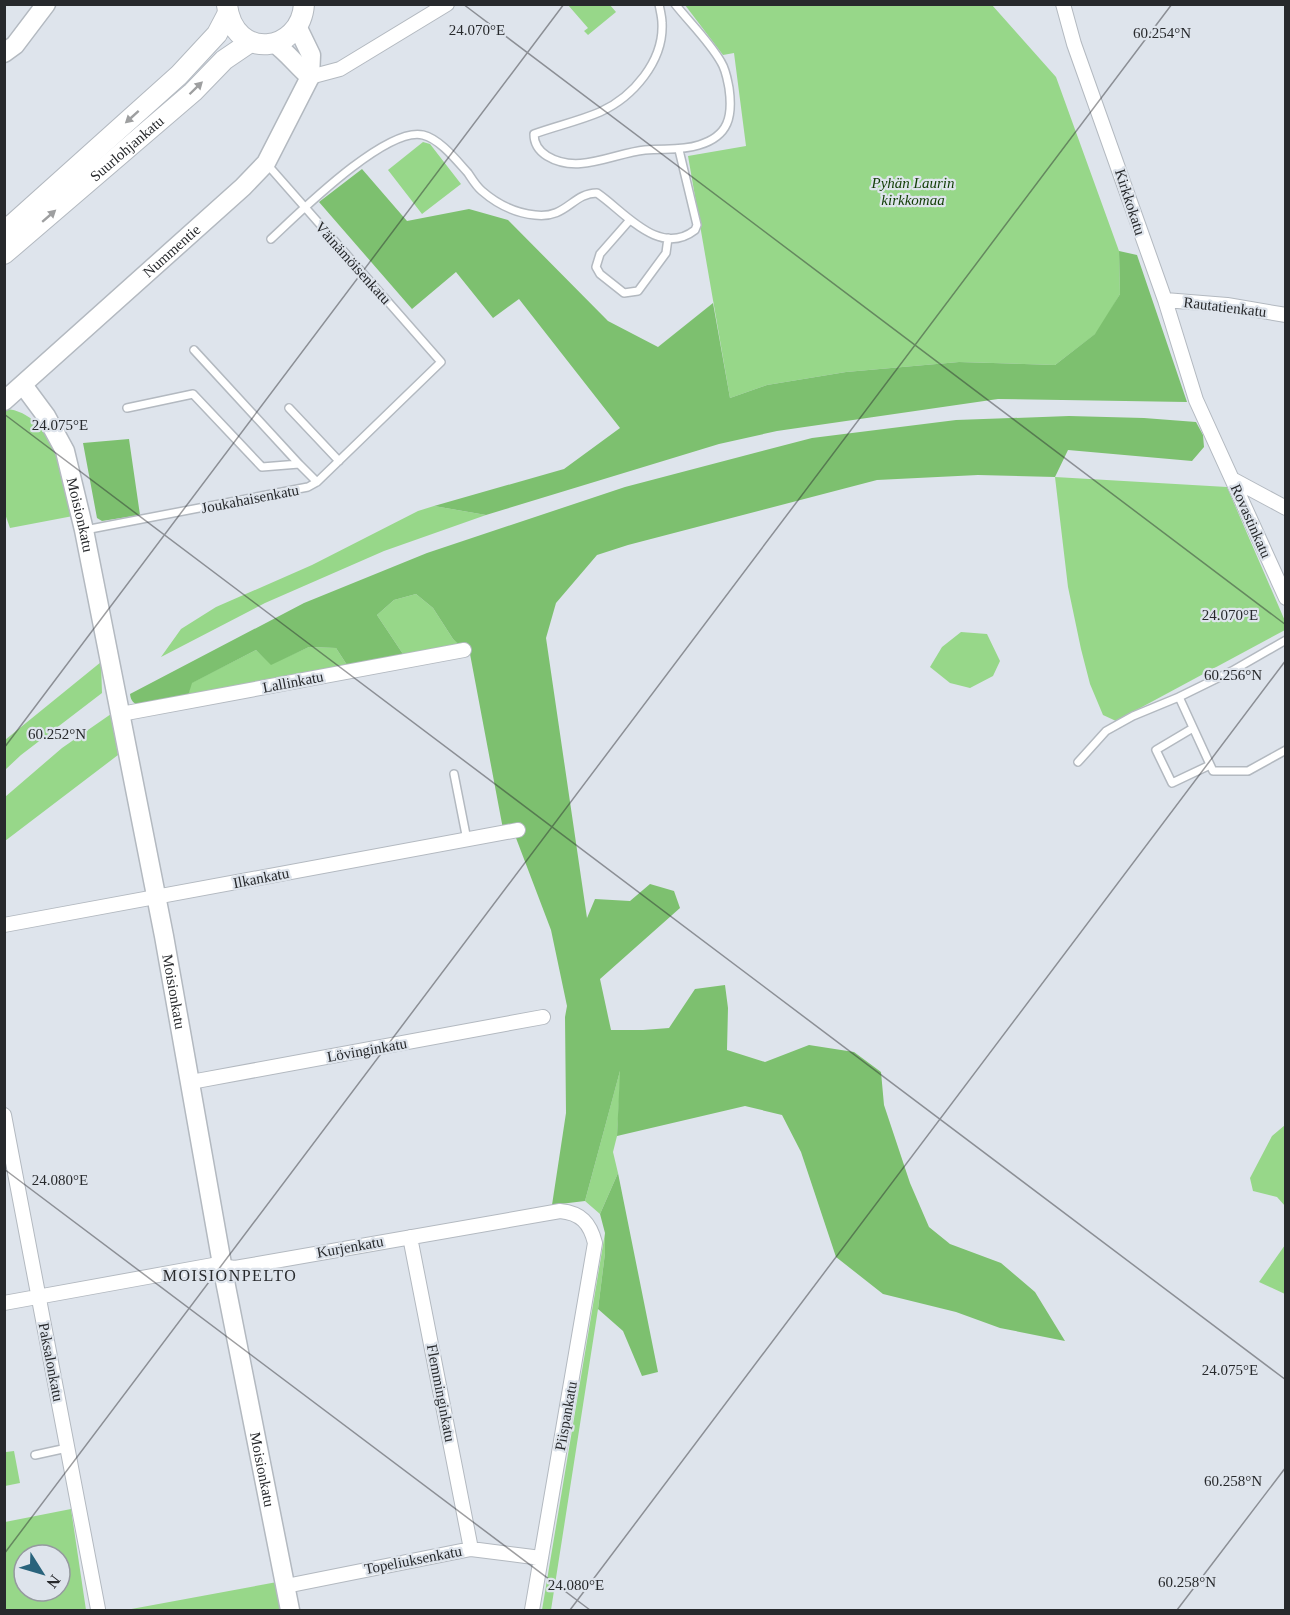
<svg xmlns="http://www.w3.org/2000/svg" width="1290" height="1615" viewBox="0 0 1290 1615" font-family="'Times New Roman',serif">
<style>
.green{fill:#97d789;fill-rule:evenodd}
.forest{fill:#7dc06f}
.lines{fill:none;stroke-linecap:round;stroke-linejoin:round}
.service-casing{stroke:#b3b9c0;stroke-width:10}
.minor-casing{stroke:#b3b9c0;stroke-width:16}
.tertiary-casing{stroke:#b3b9c0;stroke-width:21}
.secondary-casing{stroke:#b3b9c0;stroke-width:22}
.service{stroke:#fff;stroke-width:7}
.minor{stroke:#fff;stroke-width:14}
.tertiary{stroke:#fff;stroke-width:18}
.secondary{stroke:#fff;stroke-width:20}
.oneway{fill:#9e9fa0}
.ticks{fill:none;stroke:#27292c;stroke-width:1.5;stroke-opacity:0.45}
.labels{text-anchor:middle;stroke-width:4.5;stroke-linejoin:round;paint-order:stroke}
.street-label{font-size:15px;fill:#27292c;stroke:#dee4ec}
.park-label{font-size:15px;font-style:italic;fill:#113d05;stroke:#dee4ec}
.neighbourhood-label{font-size:16px;letter-spacing:1.5px;fill:#27292c;stroke:#dee4ec}
.ticks-label{font-size:15px;text-anchor:middle;fill:#27292c;stroke:#dee4ec;stroke-width:4.5;stroke-linejoin:round;paint-order:stroke}
</style>
<rect width="100%" height="100%" fill="#dee4ec"/>
<path class="green" d="M 568,5 L 610,5 L 616,12 L 588,35 L 584,31 L 588,28 Z
M 685,5 L 992,5 L 1056,77 L 1119,251 L 1120,294 L 1098,332 L 1055,365 L 959,362 L 846,372 L 767,385 L 730,398 L 688,156 L 746,146 L 734,53 L 723,55 Z
M 423,142 L 430,144 L 461,184 L 422,214 L 388,170 Z
M 6,409 C 29,410 48,432 57,452 C 65,471 68,496 73,516 L 10,528 L 4,511 Z
M 1055,477 L 1227,487 L 1285,621 L 1285,630 L 1116,721 L 1103,715 L 1090,684 L 1081,649 L 1068,587 Z
M 434,506 L 486,515 L 384,551 L 265,603 L 161,657 L 181,629 L 216,607 L 312,565 L 418,511 Z
M 416,594 L 433,608 L 453,639 L 460,644 L 403,654 L 377,615 L 394,600 Z
M 961,632 L 987,634 L 1000,661 L 993,676 L 970,688 L 950,683 L 930,667 L 942,647 Z
M 309,647 L 336,648 L 347,665 L 188,696 L 191,683 L 256,650 L 271,664 Z
M 101,662 L 102,693 L 21,755 L 5,770 L 5,740 Z
M 111,714 L 118,755 L 5,841 L 5,797 L 62,748 Z
M 621,1067 L 617,1136 L 613,1152 L 618,1173 L 600,1214 L 585,1201 Z
M 1285,1125 L 1285,1206 L 1277,1197 L 1253,1191 L 1250,1178 L 1272,1136 Z
M 605,1233 L 605,1253 L 598,1309 L 551,1610 L 542,1610 Z
M 1285,1245 L 1285,1294 L 1259,1282 Z
M 5,1448 L 6,1452 L 14,1451 L 20,1483 L 5,1486 Z
M 71,1509 L 86,1610 L 5,1610 L 5,1522 ZM 24,1555 L 60,1555 L 60,1591 L 24,1591 Z
M 277,1582 L 282,1610 L 126,1610 Z"/>
<path class="forest" d="M 362,169 L 407,221 L 469,209 L 508,220 L 608,321 L 658,347 L 713,303 L 730,398 L 767,385 L 846,372 L 959,362 L 1055,365 L 1095,334 L 1120,294 L 1119,251 L 1137,255 L 1187,402 L 998,399 L 777,431 L 719,444 L 486,515 L 434,506 L 564,469 L 620,428 L 519,299 L 493,318 L 456,272 L 412,309 L 319,202 Z
M 1069,416 L 1144,418 L 1196,422 L 1203,435 L 1204,447 L 1192,461 L 1068,450 L 1055,477 L 978,475 L 877,480 L 628,545 L 597,555 L 556,603 L 546,638 L 587,918 L 595,899 L 630,901 L 650,884 L 674,891 L 680,908 L 600,979 L 611,1030 L 643,1030 L 669,1028 L 695,989 L 725,985 L 728,1008 L 727,1050 L 765,1062 L 809,1045 L 854,1052 L 881,1072 L 884,1105 L 910,1183 L 929,1227 L 950,1244 L 1001,1263 L 1035,1292 L 1065,1341 L 1000,1328 L 956,1312 L 883,1294 L 836,1257 L 801,1152 L 782,1115 L 745,1106 L 617,1136 L 620,1071 L 585,1201 L 552,1205 L 566,1113 L 565,1017 L 567,1006 L 551,930 L 516,838 L 503,829 L 470,654 L 453,639 L 433,608 L 416,594 L 394,600 L 377,615 L 403,654 L 347,665 L 336,648 L 309,647 L 271,665 L 256,650 L 192,683 L 188,696 L 140,706 C 133,703 131,701 130,694 L 304,603 L 427,553 L 625,487 L 812,438 L 956,420 Z
M 129,439 L 140,515 L 102,521 L 97,518 L 83,443 Z
M 618,1173 L 658,1372 L 642,1376 L 623,1331 L 598,1309 L 605,1253 L 605,1233 L 600,1214 Z"/>
<g class="lines">
<defs>
<path id="service" d="M 659,4 C 660,10 662,17 662,23 C 664,61 633,97 600,112 C 579,121 556,126 534,134 C 534,144 539,151 547,156 C 578,175 614,153 645,150 C 664,148 681,151 699,145 C 729,136 733,116 729,88 C 727,78 726,70 721,62 C 709,41 690,23 675,4
M 629,221 L 600,254 L 596,267 L 600,274 L 624,293 L 638,291 L 666,253 L 668,238
M 271,239 C 298,214 386,126 423,135 C 440,139 457,161 468,173 C 472,179 476,186 482,191 C 497,204 515,213 535,215 C 567,219 572,193 597,193 C 624,211 659,258 695,230 L 697,225 L 679,150
M 194,350 L 299,464
M 127,408 L 193,394 L 262,467 L 299,464 L 317,482
M 289,408 L 339,461
M 85,530 L 308,487 L 317,482 L 441,362 L 266,163
M 1286,640 L 1232,671 L 1179,697 L 1213,771 L 1248,771 L 1286,750
M 1193,728 L 1156,750 L 1172,783 L 1210,765
M 1078,762 L 1106,731 L 1133,716 L 1179,697
M 454,774 L 467,840
M 35,1455 L 67,1448"/>
<path id="minor" d="M 1063,4 L 1074,44 L 1165,300 L 1196,400 L 1286,598
M 310,77 L 340,69 L 447,4
M 1165,300 L 1227,305 L 1286,315
M 1232,479 L 1286,508
M 121,714 L 464,650
M 4,925 L 518,830
M 191,1082 L 543,1017
M 4,1115 L 98,1609
M 410,1237 L 471,1549
M 4,1303 L 213,1265 L 235,1268 L 560,1211 C 581,1213 590,1223 595,1243 L 532,1610
M 286,1586 L 471,1549 L 541,1558"/>
<g id="tertiary">
<path d="M 274,43 C 288,53 297,66 310,77"/>
<path d="M 4,53 L 15,45 L 46,4"/>
<path id="s1" d="M 23,385 L 46,416 L 65,451 L 84,530 L 164,936 L 225,1281 L 290,1610"/>
<path id="s2" d="M 4,401 L 243,187 L 266,163 L 310,77 L 311,55 L 297,26"/>
</g>
<g id="secondary">
<path d="M 227,5 C 234,62 301,53 304,4"/>
<path d="M 4,232 L 179,75 L 217,34 L 228,13"/>
<path id="s3" d="M 4,254 L 193,92 L 224,60 L 249,43"/>
</g>
</defs>
<use href="#service" class="service-casing"/>
<use href="#minor" class="minor-casing"/>
<use href="#tertiary" class="tertiary-casing"/>
<use href="#secondary" class="secondary-casing"/>
<use href="#service" class="service"/>
<use href="#minor" class="minor"/>
<use href="#tertiary" class="tertiary"/>
<use href="#secondary" class="secondary"/>
</g>
<defs><path id="oneway-solid" d="M-6-.8H1V-3.2L6.5 0L1 3.2V.8H-6Z" transform="scale(1.5)"/></defs>
<g class="oneway">
<use href="#oneway-solid" transform="translate(196 88) rotate(-44)"/>
<use href="#oneway-solid" transform="translate(132 117) rotate(138)"/>
<use href="#oneway-solid" transform="translate(49 216) rotate(-41)"/>
</g>
<path class="ticks" d="M 463,4 L 1286,625M 4,414 L 1286,1380M 4,748 L 564,4M 4,1169 L 590,1610M 4,1554 L 1172,4M 570,1610 L 1286,660M 1177,1610 L 1286,1467"/>
<g class="labels">
<g class="street-label">
<text dy="5" stroke="none"><textPath href="#s3" startOffset="162">Suurlohjankatu</textPath></text>
<text transform="translate(1130 202) rotate(72)" y="5">Kirkkokatu</text>
<text dy="5" stroke="none"><textPath href="#s2" startOffset="225">Nummentie</textPath></text>
<text transform="translate(353 263) rotate(48)" y="5">Väinämöisenkatu</text>
<text transform="translate(1225 307) rotate(7)" y="5">Rautatienkatu</text>
<text transform="translate(250 499) rotate(-11)" y="5">Joukahaisenkatu</text>
<text dy="5" stroke="none"><textPath href="#s1" startOffset="144">Moisionkatu</textPath></text>
<text transform="translate(1251 521) rotate(66)" y="5">Rovastinkatu</text>
<text transform="translate(293 682) rotate(-11)" y="5">Lallinkatu</text>
<text transform="translate(261 878) rotate(-11)" y="5">Ilkankatu</text>
<text dy="5" stroke="none"><textPath href="#s1" startOffset="630">Moisionkatu</textPath></text>
<text transform="translate(367 1050) rotate(-10)" y="5">Lövinginkatu</text>
<text transform="translate(350 1247) rotate(-10)" y="5">Kurjenkatu</text>
<text transform="translate(51 1362) rotate(79)" y="5">Paksalonkatu</text>
<text transform="translate(441 1393) rotate(79)" y="5">Flemminginkatu</text>
<text transform="translate(566 1416) rotate(-80)" y="5">Piispankatu</text>
<text dy="5" stroke="none"><textPath href="#s1" startOffset="1116">Moisionkatu</textPath></text>
<text transform="translate(413 1560) rotate(-11)" y="5">Topeliuksenkatu</text>
</g>
<g class="park-label">
<text x="913" y="188">Pyhän Laurin<tspan x="913" dy="17">kirkkomaa</tspan></text>
</g>
<g class="neighbourhood-label">
<text x="230" y="1281">MOISIONPELTO</text>
</g>
</g>
<g class="ticks-label">
<text x="477" y="35">24.070°E</text>
<text x="1162" y="38">60.254°N</text>
<text x="60" y="430">24.075°E</text>
<text x="1230" y="620">24.070°E</text>
<text x="1233" y="680">60.256°N</text>
<text x="57" y="739">60.252°N</text>
<text x="60" y="1185">24.080°E</text>
<text x="1230" y="1375">24.075°E</text>
<text x="1233" y="1486">60.258°N</text>
<text x="1187" y="1587">60.258°N</text>
<text x="576" y="1590">24.080°E</text>
</g>
<rect width="1290" height="1615" fill="none" stroke="#27292c" stroke-width="12"/>
<g transform="translate(42 1573) rotate(127)"><circle r="28" fill="#dee4ec" stroke="#95999f" stroke-width="1.5"/>
<path d="M0-4.5L10 22L0 15L-10 22Z" fill="#29637c"/>
<text y="-9" font-size="16" font-weight="bold" text-anchor="middle" fill="#27292c">N</text>
</g>
</svg>
